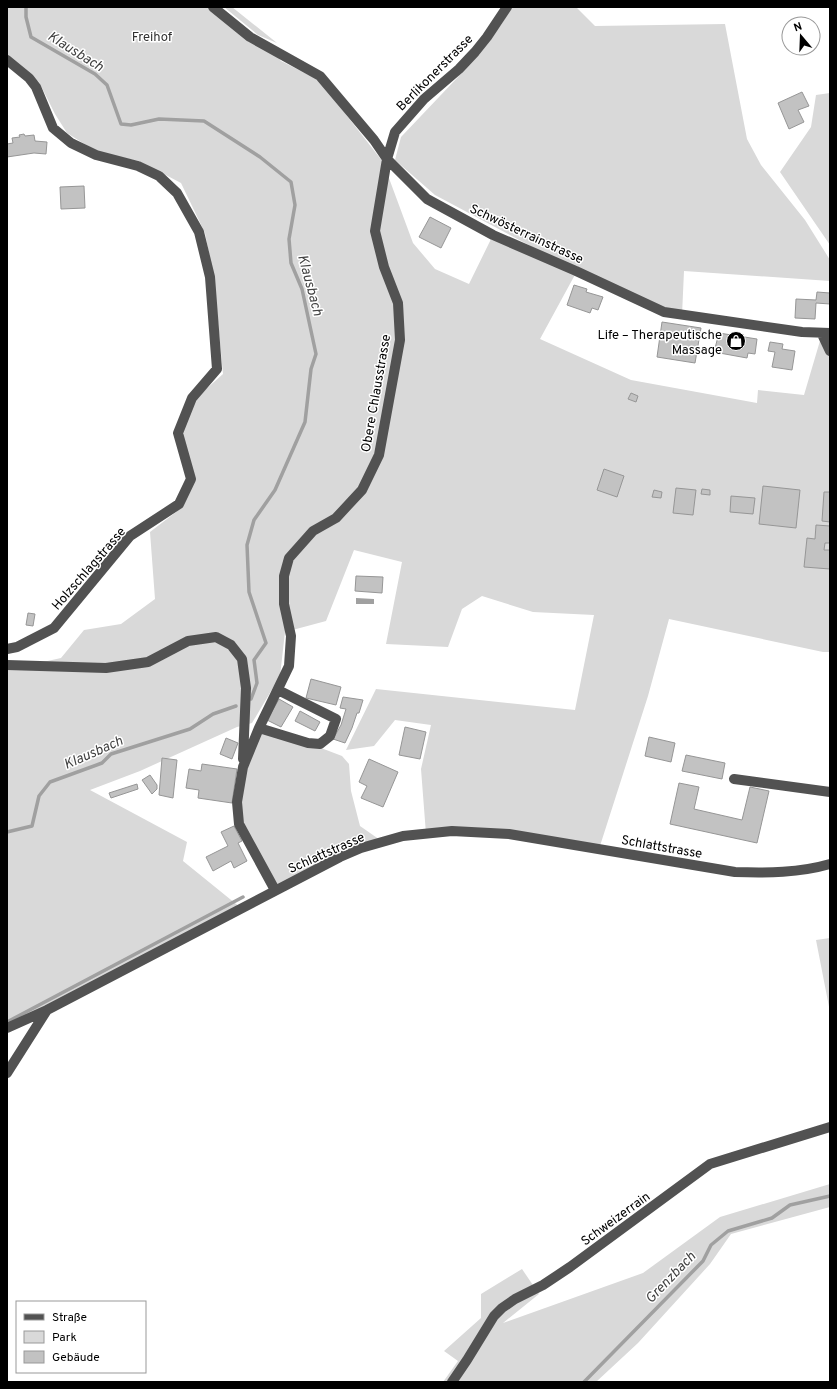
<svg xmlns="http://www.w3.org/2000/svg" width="837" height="1389" viewBox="0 0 837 1389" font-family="Overpass,sans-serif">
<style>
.green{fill:#d9d9d9}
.water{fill:#a0a0a0}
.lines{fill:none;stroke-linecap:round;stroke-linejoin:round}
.stream{stroke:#a0a0a0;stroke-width:3.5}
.building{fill:#c2c2c2;stroke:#969696}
.minor{stroke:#525252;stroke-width:10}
.labels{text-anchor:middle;stroke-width:3;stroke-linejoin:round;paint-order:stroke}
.park-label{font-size:13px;fill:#303030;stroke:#fff}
.street-label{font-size:13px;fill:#000;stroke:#fff}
.poi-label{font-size:13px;fill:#000;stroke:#fff;text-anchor:end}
.water-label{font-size:14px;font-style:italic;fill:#414141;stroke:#fff}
</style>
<rect width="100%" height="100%" fill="#fff"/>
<path class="green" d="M 7,7 L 213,7 L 271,49 L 281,61 L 319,80 L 383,162 L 413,243 L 435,269 L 469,284 L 493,235 L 570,267 L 435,195 L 395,160 L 401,137 L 458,77 L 501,25 L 512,7 L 576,7 L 595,26 L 725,24 L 747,139 L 761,165 L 805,220 L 830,260 L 830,281 L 684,271 L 682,315 L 577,271 L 540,339 L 631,380 L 757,403 L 758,390 L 804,395 L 822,334 L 830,333 L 830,652 L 823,652 L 669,619 L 648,696 L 599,849 L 509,834 L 426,834 L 421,769 L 431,725 L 395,720 L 374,746 L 346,750 L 376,689 L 575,710 L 594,615 L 533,612 L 482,596 L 462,609 L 448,647 L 386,644 L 402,562 L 354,550 L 326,621 L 285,632 L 280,676 L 252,723 L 237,727 L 140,771 L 90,790 L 187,842 L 183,861 L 241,908 L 7,1028 L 7,670 L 61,658 L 84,630 L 121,624 L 155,599 L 150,532 L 180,509 L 195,480 L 182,431 L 195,399 L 223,374 L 214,279 L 205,233 L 181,183 L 139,161 L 97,152 L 67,133 L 55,114 L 39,82 L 7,58 Z
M 224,7 L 232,7 L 277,43 L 258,35 Z
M 830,93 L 830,245 L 780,172 L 811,127 L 816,95 Z
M 259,728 L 308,743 L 342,756 L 349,764 L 351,791 L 360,826 L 383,842 L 275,890 L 239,824 L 243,767 Z
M 830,938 L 830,1012 L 816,940 Z
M 830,1184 L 830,1194 L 828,1197 L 830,1197 L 830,1207 L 731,1234 L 710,1264 L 638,1343 L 596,1382 L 443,1382 L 458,1361 L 444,1351 L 481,1318 L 481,1294 L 522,1269 L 539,1294 L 503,1323 L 643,1273 L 720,1217 Z"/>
<path class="water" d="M 356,598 L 374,599 L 374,604 L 356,604 Z"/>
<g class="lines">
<path class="stream" d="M 26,7 L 26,17 L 31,37 L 95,74 L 107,85 L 121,124 L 131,125 L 159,119 L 204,121 L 260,157 L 291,182 L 295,205 L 289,239 L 291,263 L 302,289 L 316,354 L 311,369 L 305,422 L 275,490 L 254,520 L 247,545 L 249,592 L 266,643 L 254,660 L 257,683 L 251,699
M 7,832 L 32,826 L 39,796 L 50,782 L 102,763 L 111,754 L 190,729 L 213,714 L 236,706
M 7,1022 L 243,897
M 584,1382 L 703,1261 L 711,1245 L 728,1231 L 772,1218 L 790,1205 L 830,1196"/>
</g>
<path class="building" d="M 802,92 L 809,106 L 798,110 L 804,122 L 789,129 L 778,103 Z
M 24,134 L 25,136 L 34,135 L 35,141 L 47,142 L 46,154 L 34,153 L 7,157 L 7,144 L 13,143 L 12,138 L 20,137 L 19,135 Z
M 84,186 L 85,208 L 61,209 L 60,187 Z
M 430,217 L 451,228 L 441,248 L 419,237 Z
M 574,285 L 587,289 L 586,292 L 603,297 L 598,310 L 592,308 L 590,313 L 567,305 Z
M 817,292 L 830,293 L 830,304 L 816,303 L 815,319 L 795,318 L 796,299 L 816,300 Z
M 662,322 L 701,328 L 695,363 L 657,357 Z
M 719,333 L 757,339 L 755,354 L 748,353 L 747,358 L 714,352 Z
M 770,342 L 783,344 L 782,349 L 795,351 L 792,370 L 772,367 L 775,352 L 768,351 Z
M 631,393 L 638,396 L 636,402 L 628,399 Z
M 604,469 L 624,476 L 617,497 L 597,490 Z
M 763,486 L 800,490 L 796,528 L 759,524 Z
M 676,488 L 696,490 L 693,515 L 673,513 Z
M 702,489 L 710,490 L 710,495 L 701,494 Z
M 654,490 L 662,492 L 661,498 L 652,497 Z
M 824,492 L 830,492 L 830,522 L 822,521 Z
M 731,496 L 755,498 L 753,514 L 730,512 Z
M 816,525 L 830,526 L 830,543 L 825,543 L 824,550 L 830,550 L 830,569 L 804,567 L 807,538 L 815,539 Z
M 356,576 L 383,577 L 382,593 L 355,591 Z
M 28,613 L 35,614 L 33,626 L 26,625 Z
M 311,679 L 341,687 L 336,705 L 306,698 Z
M 343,697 L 363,700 L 359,713 L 357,713 L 352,728 L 345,743 L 333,739 L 341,725 L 346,709 L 340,708 Z
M 279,699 L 293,707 L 281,727 L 267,720 Z
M 300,711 L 320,722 L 315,731 L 295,721 Z
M 405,727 L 426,732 L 420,759 L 399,755 Z
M 649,737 L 675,743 L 671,762 L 645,756 Z
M 226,738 L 238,743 L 232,759 L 220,754 Z
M 686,755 L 725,763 L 722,779 L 682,771 Z
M 162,758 L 177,760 L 173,798 L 159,795 Z
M 369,759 L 398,772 L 383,807 L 361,798 L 367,786 L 359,782 Z
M 202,764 L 237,769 L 232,803 L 198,798 L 199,790 L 186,788 L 189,769 L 201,771 Z
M 150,775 L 157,785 L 157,789 L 152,794 L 142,780 Z
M 679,783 L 699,787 L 694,809 L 742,820 L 750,787 L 769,791 L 757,843 L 670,824 Z
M 137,784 L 138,789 L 111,798 L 109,793 Z
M 234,826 L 242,841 L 238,843 L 247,861 L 234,868 L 231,861 L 213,871 L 206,857 L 228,846 L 221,832 Z"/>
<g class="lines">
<path class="minor" d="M 213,7 L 250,37 L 320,76 L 374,140 L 387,159 L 427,199 L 493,235 L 576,271 L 664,312 L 802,332 L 830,333
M 7,60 L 29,78 L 36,87 L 53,128 L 71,143 L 96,155 L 138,166 L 159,176 L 177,193 L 199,232 L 210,277 L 217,369 L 192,398 L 178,433 L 191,479 L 179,504 L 130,536 L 54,628 L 17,647 L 7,649
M 822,334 L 830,351
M 7,665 L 106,668 L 148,662 L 188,641 L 216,637 L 231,645 L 242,659 L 246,688 L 243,759
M 259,728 L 308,743 L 320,744 L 330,736 L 336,719 L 278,690
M 734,779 L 830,792
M 275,890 L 239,824 L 237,802 L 243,767 L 259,728 L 289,666 L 291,636 L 284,604 L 284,576 L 289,558 L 313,531 L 336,518 L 362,490 L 379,455 L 400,340 L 398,303 L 384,267 L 375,231 L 387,159 L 395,132 L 424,99 L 459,69 L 475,52 L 487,37 L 507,7
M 7,1028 L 47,1010 L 340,857 L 361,848 L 403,836 L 452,831 L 509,834 L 735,872 C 767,873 799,873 830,864
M 7,1073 L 47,1010
M 452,1382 L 467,1360 L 494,1316 L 502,1308 L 515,1299 L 543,1285 L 570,1267 L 710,1164 L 830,1127"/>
</g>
<defs>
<symbol id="shop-disc" viewBox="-11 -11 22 22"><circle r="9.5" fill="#000" stroke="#fff"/><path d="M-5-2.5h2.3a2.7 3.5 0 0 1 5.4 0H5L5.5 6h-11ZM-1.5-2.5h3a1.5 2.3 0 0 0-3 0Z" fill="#fff"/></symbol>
</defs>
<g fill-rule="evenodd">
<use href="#shop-disc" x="725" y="330" width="22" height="22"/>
</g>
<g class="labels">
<g class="park-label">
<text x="152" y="41">Freihof</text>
</g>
<g class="street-label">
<text transform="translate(434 72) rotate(-45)" y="5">Berlikonerstrasse</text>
<text transform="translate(527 233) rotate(25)" y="5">Schwösterrainstrasse</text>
<text transform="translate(375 393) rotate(-80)" y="5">Obere Chlausstrasse</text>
<text transform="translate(88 568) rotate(-49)" y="5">Holzschlagstrasse</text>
<text transform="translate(662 846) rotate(10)" y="5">Schlattstrasse</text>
<text transform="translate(326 852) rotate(-24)" y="5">Schlattstrasse</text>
<text transform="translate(615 1218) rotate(-36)" y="5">Schweizerrain</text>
</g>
<g class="poi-label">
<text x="722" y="339">Life – Therapeutische<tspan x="722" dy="15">Massage</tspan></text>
</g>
<g class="water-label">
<text transform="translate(76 51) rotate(32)" y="5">Klausbach</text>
<text transform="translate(311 285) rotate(75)" y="5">Klausbach</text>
<text transform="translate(93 752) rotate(-24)" y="5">Klausbach</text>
<text transform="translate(670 1277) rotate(-46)" y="5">Grenzbach</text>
</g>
</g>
<rect width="837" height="1389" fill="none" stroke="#000000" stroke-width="16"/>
<rect x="16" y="1301" width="130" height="72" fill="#ffffff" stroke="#999999"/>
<rect x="24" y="1314" width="20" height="6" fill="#525252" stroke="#999999"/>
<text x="52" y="1321" font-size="12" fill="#000000">Straße</text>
<rect x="24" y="1331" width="20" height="12" fill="#d9d9d9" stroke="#999999"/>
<text x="52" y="1341" font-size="12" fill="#000000">Park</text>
<rect x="24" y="1351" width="20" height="12" fill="#c2c2c2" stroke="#999999"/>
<text x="52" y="1361" font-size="12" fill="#000000">Gebäude</text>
<g transform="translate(801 36) rotate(341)"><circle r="19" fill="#ffffff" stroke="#999999"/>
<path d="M0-3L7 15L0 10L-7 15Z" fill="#000000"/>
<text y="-6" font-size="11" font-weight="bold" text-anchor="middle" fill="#000000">N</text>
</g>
</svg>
